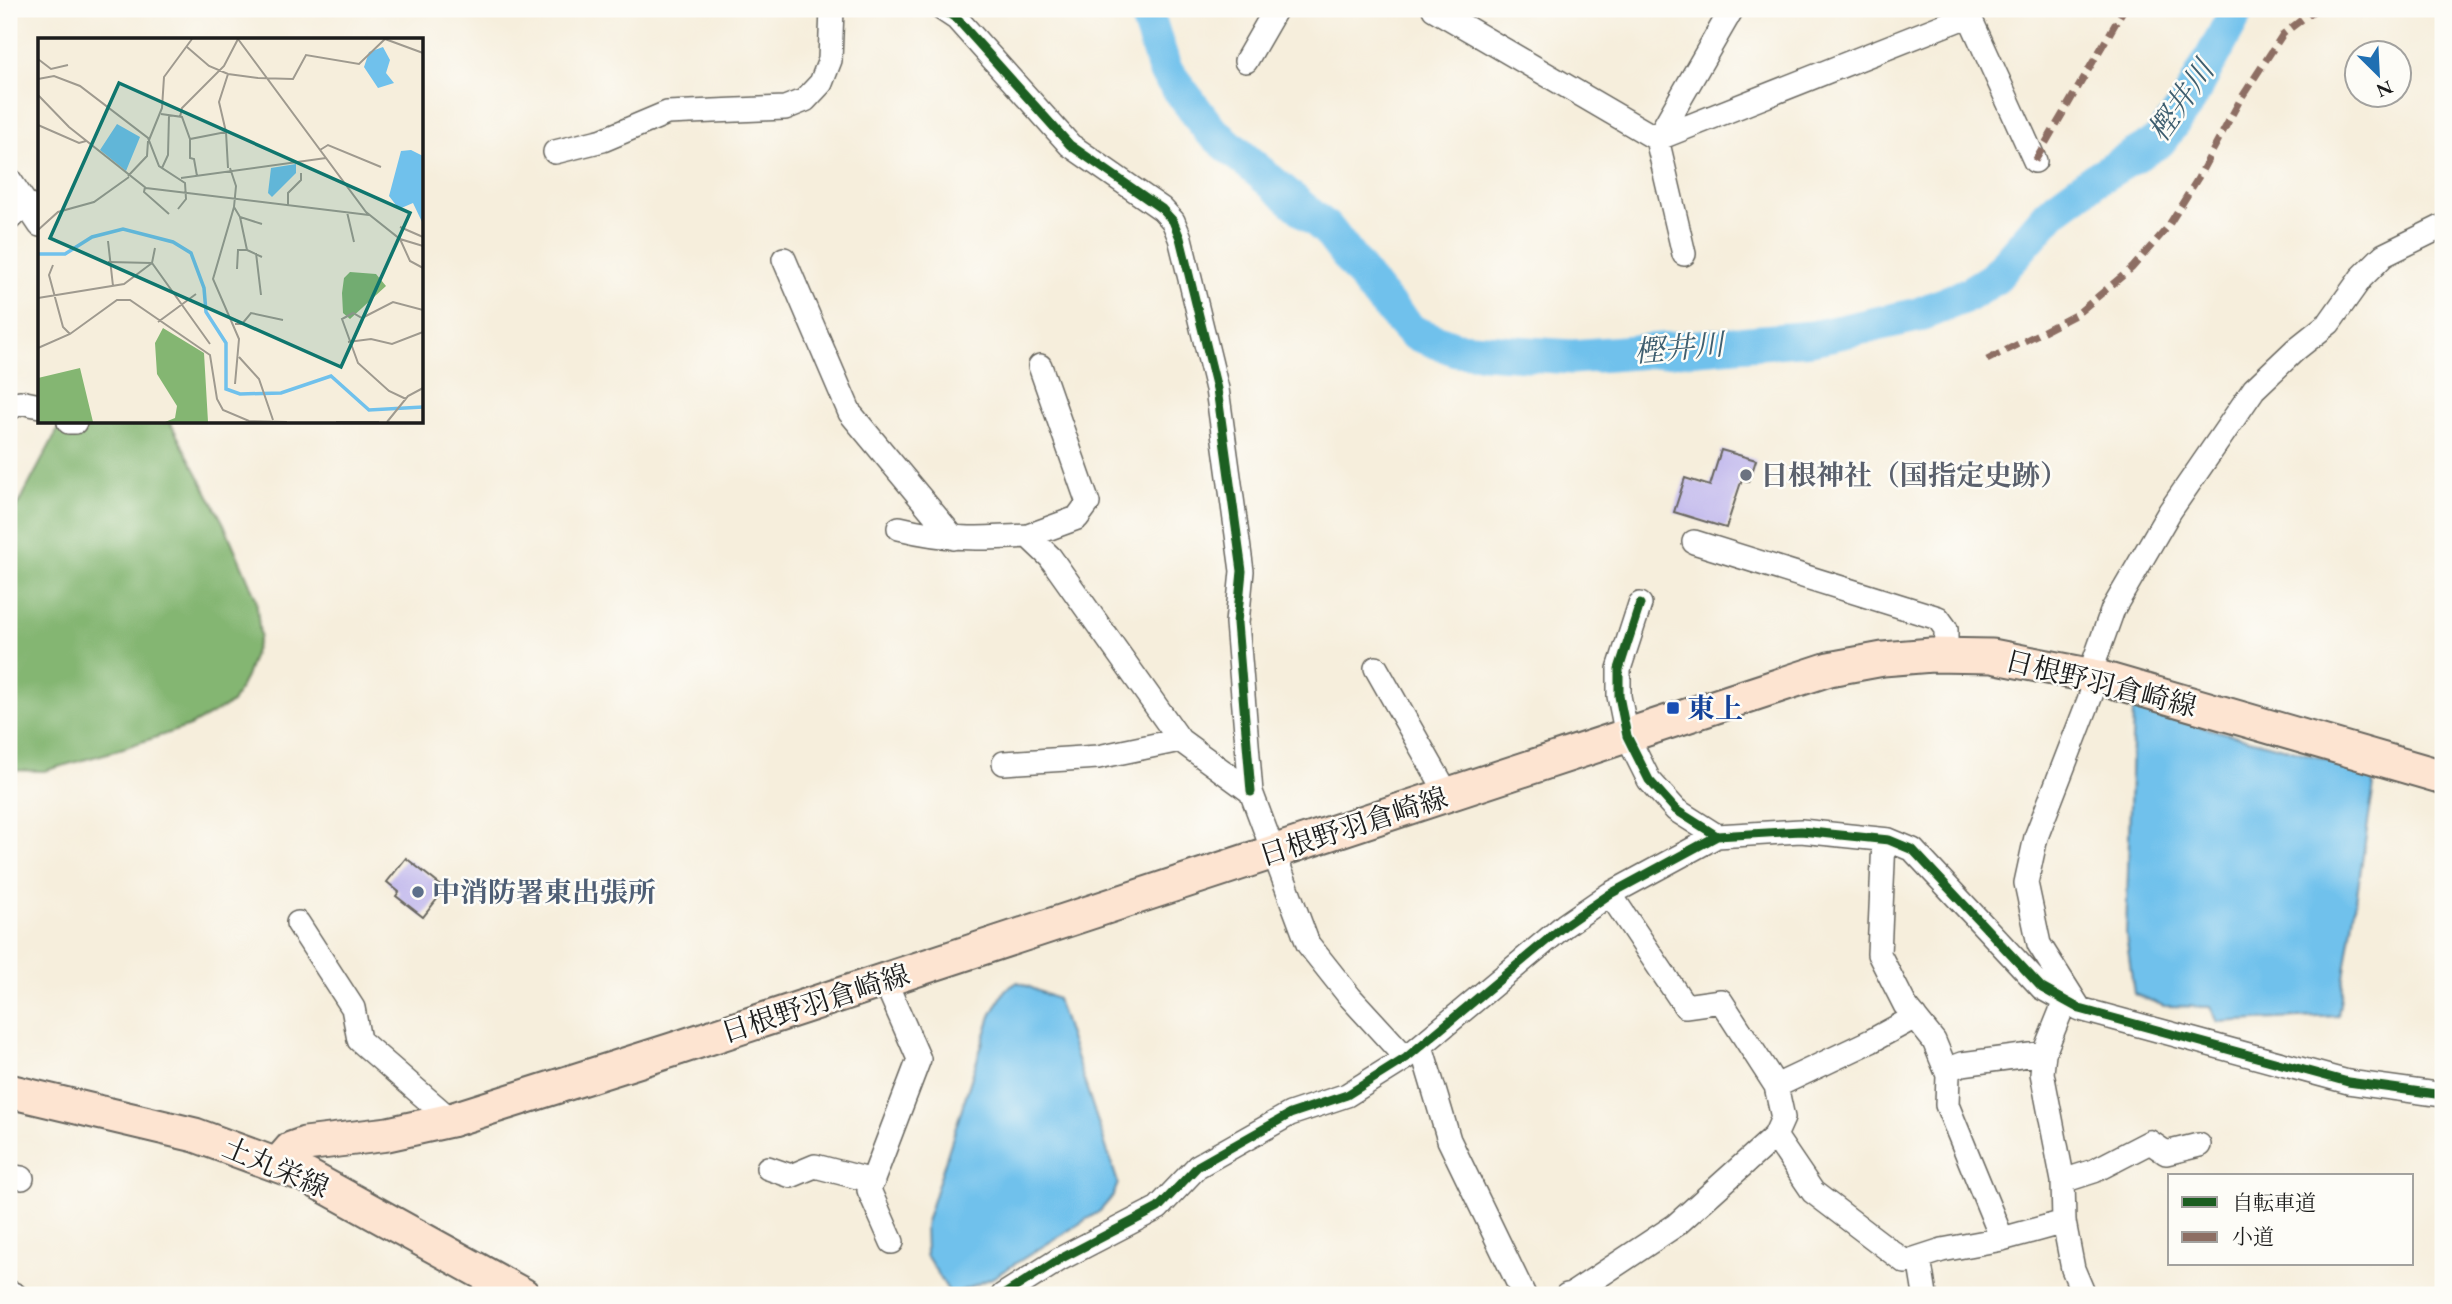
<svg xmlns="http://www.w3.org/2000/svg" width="2452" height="1304" viewBox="0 0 2452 1304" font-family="'EB Garamond','Noto Serif JP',serif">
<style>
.forest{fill:#84b672;stroke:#506947;stroke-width:2}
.water{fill:#70c1ec;stroke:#466e84;stroke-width:2}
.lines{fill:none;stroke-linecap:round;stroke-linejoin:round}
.river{stroke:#70c1ec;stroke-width:35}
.building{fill:#c4bced}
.street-casing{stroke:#68665f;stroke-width:26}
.secondary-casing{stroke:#68665f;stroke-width:37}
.street{stroke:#fff;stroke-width:23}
.secondary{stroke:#fde4d1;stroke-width:33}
.quiet{stroke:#8d6e63;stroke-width:7;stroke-dasharray:14 7;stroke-linecap:butt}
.cycleway-casing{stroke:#fdfcf7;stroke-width:13}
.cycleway{stroke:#1b5e20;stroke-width:9}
.worship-dot{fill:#6b7280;stroke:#fdfcf7;stroke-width:2.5}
.transit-dot{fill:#1a4fb4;stroke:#fdfcf7;stroke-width:2.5}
.service-dot{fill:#5c6f8a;stroke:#fdfcf7;stroke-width:2.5}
.labels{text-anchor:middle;stroke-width:5;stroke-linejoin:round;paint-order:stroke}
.worship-label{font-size:28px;font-weight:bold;fill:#5b616d;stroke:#fdfcf7;text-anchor:start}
.street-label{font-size:28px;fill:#1c1c1c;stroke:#fdfcf7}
.transit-label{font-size:28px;font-weight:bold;fill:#164399;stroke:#fdfcf7;text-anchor:start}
.service-label{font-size:28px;font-weight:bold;fill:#4e5e75;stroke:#fdfcf7;text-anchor:start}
.water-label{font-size:30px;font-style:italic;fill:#3e5e6f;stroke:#fdfcf7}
.inset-river{fill:none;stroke:#70c1ec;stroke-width:3.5}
.inset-road{fill:none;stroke:#9f9a8f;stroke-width:2}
.view{fill:#0f766e;fill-opacity:0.15;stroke:#0f766e;stroke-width:3.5}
.inset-edge{fill:none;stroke:#1c1c1c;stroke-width:3.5}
</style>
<rect width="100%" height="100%" fill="#fdfcf7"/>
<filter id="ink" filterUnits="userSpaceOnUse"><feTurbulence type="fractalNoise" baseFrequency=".0143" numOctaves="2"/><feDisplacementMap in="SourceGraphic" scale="14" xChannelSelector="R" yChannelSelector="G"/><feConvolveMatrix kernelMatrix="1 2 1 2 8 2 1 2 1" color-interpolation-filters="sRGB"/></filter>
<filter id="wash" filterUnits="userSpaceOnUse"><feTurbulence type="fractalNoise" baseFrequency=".00686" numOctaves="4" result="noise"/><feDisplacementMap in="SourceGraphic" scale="28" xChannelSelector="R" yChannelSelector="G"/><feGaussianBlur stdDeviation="1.57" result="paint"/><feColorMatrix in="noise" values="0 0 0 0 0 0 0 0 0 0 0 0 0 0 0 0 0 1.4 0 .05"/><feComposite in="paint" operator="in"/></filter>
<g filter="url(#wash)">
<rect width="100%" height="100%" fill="#f6eedc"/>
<path class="forest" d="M 62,422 L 170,422 L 224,524 L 256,598 L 260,636 L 246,677 L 232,703 L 190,726 L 108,753 L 44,771 L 9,770 L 9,522 Z"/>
<path class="water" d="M 2133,709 L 2376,772 L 2338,1016 L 2218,1022 L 2210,1007 L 2164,1006 L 2134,994 L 2126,934 Z
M 1018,982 L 1057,999 L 1118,1183 L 1113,1196 L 1100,1211 L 992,1278 L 951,1295 L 926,1255 L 925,1225 L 991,1016 L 1005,990 Z"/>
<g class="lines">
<path class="river" d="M 1145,9 L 1165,70 L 1210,130 L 1328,230 L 1377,294 L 1412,332 L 1456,349 L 1572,357 L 1812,338 L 1918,315 L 1967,295 L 1993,279 L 2053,210 L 2094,180 L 2159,141 L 2188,102 L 2238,9"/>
</g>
<g id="blocks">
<path class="building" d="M 1721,450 L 1756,460 L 1749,482 L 1742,479 L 1726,528 L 1674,512 L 1685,478 L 1710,486 Z
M 406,858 L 445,889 L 423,917 L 396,896 L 399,892 L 387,882 Z"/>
</g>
</g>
<g filter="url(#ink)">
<use href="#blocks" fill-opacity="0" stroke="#68665f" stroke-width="2"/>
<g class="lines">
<defs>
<path id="street" d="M 942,9 L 957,19 L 1070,145 L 1162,209 L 1173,221 L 1180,238 L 1217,389 L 1242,571 L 1237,623 L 1251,792
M 1434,9 L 1657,139 L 1970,15
M 1966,9 L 2035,161
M 1246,61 L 1276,9
M 555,152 L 603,140 L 667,113 L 785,108 L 805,100 L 821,83 L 830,60 L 832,9
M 9,179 L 40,225
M 9,219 L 26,203
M 1684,254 L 1657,139 L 1732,9
M 784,259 L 850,413 L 954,538
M 9,409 L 20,402 L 40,406
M 69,422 L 75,422
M 899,528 C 948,540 978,539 1028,536 L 1050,557 L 1180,740
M 1028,536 L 1077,518 L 1088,503 L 1040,366
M 1694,542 L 1938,618 L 1946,629 L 1946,655
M 1640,604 L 1619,669 L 1619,696 L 1627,736 L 1649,780 L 1676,810 L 1717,836 L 1801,831 L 1889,840 L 1913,850 L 2042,988 L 2080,1009 L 2348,1082 L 2443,1095
M 1376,668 L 1448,795
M 2089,676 L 2113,609 L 2170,511 L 2254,389 L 2295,350 L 2329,323 L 2361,278 L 2384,255 L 2443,226
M 1004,763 L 1098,757 L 1180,740 L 1251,792 L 1308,944 L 1350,997 L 1406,1058
M 1884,840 L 1879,954 L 1905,1005 L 1934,1041 L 1948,1075 L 1947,1105 L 2002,1239
M 1610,894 L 1685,1006 L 1721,1001 L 1776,1086 L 1783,1118 L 1775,1136
M 298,923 L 353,1008 L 359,1040 L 451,1120
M 884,979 L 919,1059 L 869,1190 L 892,1242
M 2065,1001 L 2044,1053 L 2042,1073 L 2063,1181 L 2064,1222 L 2073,1269 L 2084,1295
M 2078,1006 L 2039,944 L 2026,883 L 2036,837 L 2098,677
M 1421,1046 L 1449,1140 L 1524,1295
M 1946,1070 L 1962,1064 L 2044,1053
M 1776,1086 L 1871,1041 L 1915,1017
M 768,1168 L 791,1176 L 815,1166 L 873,1181
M 9,1176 L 22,1178
M 2063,1181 L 2094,1171 L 2150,1142 L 2166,1153 L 2199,1145
M 1919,1258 L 1925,1295
M 9,1292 L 15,1295
M 1003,1295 L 1060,1259 L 1158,1208 L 1198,1166 L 1290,1114 L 1347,1095 L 1406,1058 L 1565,925 L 1610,894 L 1717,836
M 1567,1295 L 1572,1294 L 1676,1225 L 1775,1136 L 1813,1192 L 1905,1262 L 1942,1250 L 2002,1239 L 2064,1222"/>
<path id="secondary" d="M 9,1091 L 195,1135 L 307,1176 L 523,1295
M 278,1164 L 291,1149 L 305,1144 L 388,1134 L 451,1120 L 672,1050 L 1829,669 L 1883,659 L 1932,655 L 1992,656 L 2098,677 L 2443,777"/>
</defs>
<use href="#street" class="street-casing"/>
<use href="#secondary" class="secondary-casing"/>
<use href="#street" class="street"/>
<use href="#secondary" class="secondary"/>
<path class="quiet" d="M 2035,161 L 2124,9
M 1987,360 L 2077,314 L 2132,268 L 2167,228 L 2198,178 L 2240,100 L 2283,34 L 2316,9"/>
<defs>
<path id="cycleway" d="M 942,9 L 957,19 L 1070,145 L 1162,209 L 1173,221 L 1180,238 L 1217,389 L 1242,571 L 1237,623 L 1251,792
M 1640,604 L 1619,669 L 1619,696 L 1627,736 L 1649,780 L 1676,810 L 1717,836 L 1801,831 L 1889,840 L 1913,850 L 2042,988 L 2080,1009 L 2348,1082 L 2443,1095
M 1003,1295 L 1060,1259 L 1158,1208 L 1198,1166 L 1290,1114 L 1347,1095 L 1406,1058 L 1565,925 L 1610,894 L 1717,836"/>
</defs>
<use href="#cycleway" class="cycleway-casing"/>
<use href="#cycleway" class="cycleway"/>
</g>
</g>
<circle class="worship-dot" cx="1746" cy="475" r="7"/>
<rect class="transit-dot" x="1666" y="701" width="14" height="14" rx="3.5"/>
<circle class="service-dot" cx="418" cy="892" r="7"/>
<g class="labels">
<g class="worship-label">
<text x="1760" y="485">日根神社（国指定史跡）</text>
</g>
<g class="street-label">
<text transform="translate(2101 683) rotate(14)" y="10">日根野羽倉崎線</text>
<text transform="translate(1353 826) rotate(-18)" y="10">日根野羽倉崎線</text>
<text transform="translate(815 1003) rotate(-18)" y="10">日根野羽倉崎線</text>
<text transform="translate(276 1167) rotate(23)" y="10">土丸栄線</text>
</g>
<g class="transit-label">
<text x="1687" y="718">東上</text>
</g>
<g class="service-label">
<text x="432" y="902">中消防署東出張所</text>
</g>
<g class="water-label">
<text transform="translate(2181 101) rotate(-55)" y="10">樫井川</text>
<text transform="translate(1679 348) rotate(-5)" y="10">樫井川</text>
</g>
</g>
<g transform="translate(38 38)">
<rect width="385" height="385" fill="#f6eedc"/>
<path d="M 312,234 L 338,236 L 348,248 L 312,281 L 305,275 L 304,255 L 306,240 ZM 125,290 L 166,315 L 170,384 L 127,384 L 137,380 L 139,368 L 119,336 L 117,305 ZM 42,330 L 55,384 L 0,384 L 0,340 Z" fill="#84b672"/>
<path d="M 345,9 L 352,22 L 348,35 L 356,45 L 340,50 L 326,29 L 331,14 ZM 79,86 L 102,99 L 88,133 L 62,112 ZM 373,112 L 385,118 L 385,186 L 375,165 L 361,171 L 351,158 L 363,113 ZM 258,126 L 258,135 L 234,159 L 230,155 L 233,130 Z" fill="#70c1ec"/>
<path class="inset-river" d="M 0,216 L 27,216 L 54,199 L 85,191 L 135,204 L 153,215 L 166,250 L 168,274 L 188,305 L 188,351 L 202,356 L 243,355 L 293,338 L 331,372 L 385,369"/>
<path class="inset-road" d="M 200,1 L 328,174 L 362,201 L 385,208M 149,9 L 171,28 L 190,36 L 220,40 L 255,41 L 268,17 L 321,26 L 347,1 L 385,15M 0,21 L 13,31 L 30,27M 0,41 L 16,38 L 42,48 L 110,100 L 121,128 L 147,145 L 148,161 L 140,171M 0,57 L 31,89 L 108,150 L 331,177M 123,76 L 144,79 L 152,101 L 188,94 L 181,64 L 190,36M 142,79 L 144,70 L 186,28 L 200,1M 0,87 L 41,105 L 48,103M 188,94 L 190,130M 152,101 L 152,120 L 156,121 L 159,138M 111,102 L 124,70 L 126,39 L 154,1M 282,112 L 290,107 L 343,129M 124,130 L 130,117 L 131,77M 192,130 L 198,148 L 196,169 L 202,179 L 224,186M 90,138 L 109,118 L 110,103M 143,140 L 288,120M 107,149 L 106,154 L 131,176M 250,167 L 250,155 L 263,142 L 263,135M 196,169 L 175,241 L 201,301 L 197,346M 309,174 L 316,204M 202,179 L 209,212 L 224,219M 362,189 L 385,199M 0,192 L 20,174 L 56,164 L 91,139M 362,201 L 372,223 L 385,230M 70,203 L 75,248M 218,215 L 223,257M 70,224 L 114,225 L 172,306M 15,227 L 11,237 L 25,289 L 32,296M 199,231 L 200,212 L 209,212M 0,260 L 86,246 L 114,225 L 117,210M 120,284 L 158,256M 197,286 L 204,286 L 213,275 L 245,282M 310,304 L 333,301 L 354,306 L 385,294M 0,310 L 32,296 L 79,262 L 92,262 L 172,317 L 179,361 L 185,372 L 211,383 L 249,384M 201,319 L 221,341 L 235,382M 368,361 L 351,353 L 320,325 L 304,281 L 315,275 L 324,280 L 355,264 L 385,272M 298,384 L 341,384M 349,384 L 370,358 L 385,350"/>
<path class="view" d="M 81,45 L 372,175 L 303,329 L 12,200 Z"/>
<rect width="385" height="385" class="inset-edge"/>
</g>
<rect width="2452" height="1304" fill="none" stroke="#fdfcf7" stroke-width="35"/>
<rect x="2168" y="1174" width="245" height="91" fill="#fdfcf7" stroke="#a3a29f" stroke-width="2"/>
<rect x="2182" y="1197" width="35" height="10" fill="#1b5e20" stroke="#a3a29f" stroke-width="2"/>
<text x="2232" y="1210" font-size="21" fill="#1c1c1c">自転車道</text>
<rect x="2182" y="1232" width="35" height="10" fill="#8d6e63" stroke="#a3a29f" stroke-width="2"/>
<text x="2232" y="1244" font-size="21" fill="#1c1c1c">小道</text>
<g transform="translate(2378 74) rotate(156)"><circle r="33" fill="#fdfcf7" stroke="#a3a29f" stroke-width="2"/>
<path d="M0-5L12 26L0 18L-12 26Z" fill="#1f6fb2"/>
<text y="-10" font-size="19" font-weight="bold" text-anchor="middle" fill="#1c1c1c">N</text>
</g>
</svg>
